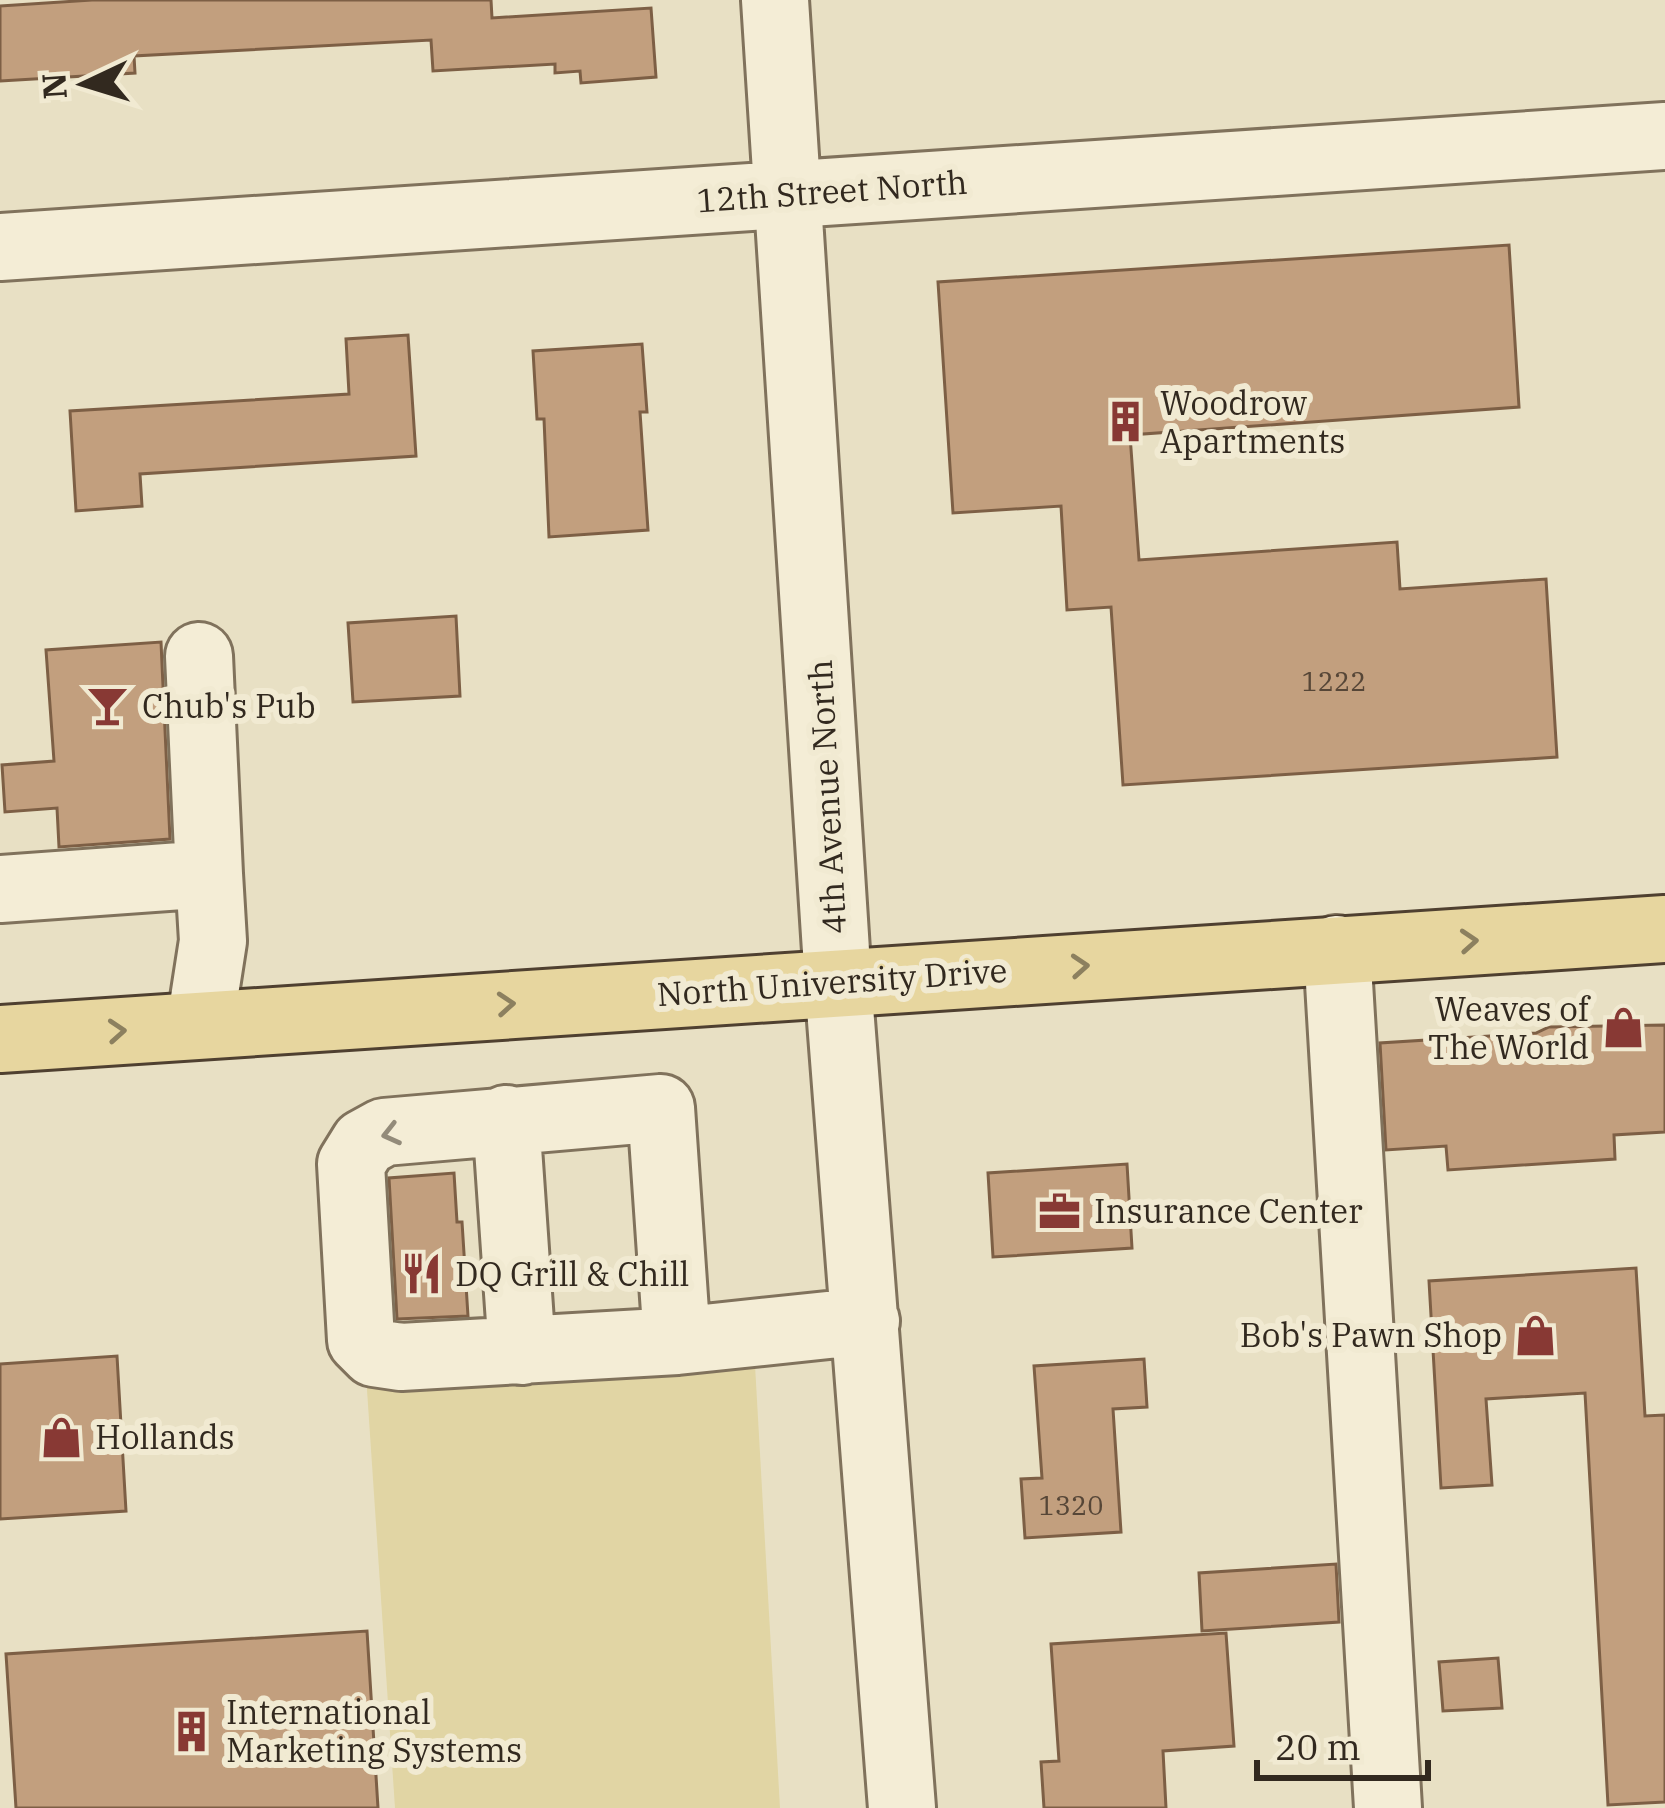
<svg xmlns="http://www.w3.org/2000/svg" width="1665" height="1808" viewBox="0 0 1665 1808" font-family="'IBM Plex Serif',serif">
<style>
.sand{fill:#e1d5a4}
.building{fill:#c29f7e;stroke:#7d5f45;stroke-width:3}
.lines{fill:none;stroke-linecap:round;stroke-linejoin:round}
.minor-casing{stroke:#80725c;stroke-width:72}
.major-casing{stroke:#4f4030;stroke-width:72}
.minor{stroke:#f4edd6;stroke-width:66}
.major{stroke:#e7d69f;stroke-width:66}
.oneway{stroke:#8c805f}
.oneway2{stroke:#938b7a}
.labels{text-anchor:middle;stroke-width:12;stroke-linejoin:round;paint-order:stroke}
.number-label{font-size:27px;fill:#564637}
.street-label{font-size:33px;fill:#32291f;stroke:#f1ead2}
.poi-label{font-size:33px;fill:#32291f;stroke:#f1ead2;text-anchor:start}
</style>
<rect width="100%" height="100%" fill="#e8e0c4"/>
<path class="sand" d="M 754,1347 L 780,1808 L 395,1808 L 366,1375 Z"/>
<path class="building" d="M 92,0 L 491,0 L 492,18 L 651,8 L 656,77 L 581,83 L 580,71 L 555,73 L 555,64 L 433,71 L 431,40 L 134,56 L 135,73 L 0,81 L 0,6 Z
M 1509,245 L 1519,407 L 1130,435 L 1139,560 L 1397,542 L 1400,589 L 1546,579 L 1557,757 L 1123,785 L 1111,607 L 1067,610 L 1061,506 L 953,513 L 938,282 Z
M 408,335 L 416,456 L 140,474 L 142,506 L 76,511 L 70,411 L 349,394 L 346,339 Z
M 642,344 L 647,412 L 640,412 L 648,530 L 549,537 L 544,419 L 537,419 L 533,351 Z
M 456,616 L 460,696 L 353,702 L 348,623 Z
M 161,642 L 170,839 L 59,847 L 57,808 L 5,812 L 2,765 L 54,761 L 46,650 Z
M 1665,1025 L 1665,1132 L 1614,1135 L 1615,1159 L 1448,1170 L 1446,1146 L 1386,1150 L 1380,1043 L 1536,1033 L 1549,1027 Z
M 1127,1164 L 1132,1248 L 993,1257 L 988,1173 Z
M 454,1173 L 457,1222 L 462,1222 L 468,1316 L 397,1319 L 389,1178 Z
M 1636,1268 L 1645,1416 L 1665,1415 L 1665,1802 L 1608,1805 L 1585,1393 L 1486,1399 L 1492,1485 L 1441,1488 L 1429,1281 Z
M 117,1356 L 126,1511 L 0,1519 L 0,1364 Z
M 1144,1359 L 1147,1407 L 1113,1409 L 1121,1532 L 1025,1538 L 1021,1479 L 1042,1478 L 1034,1366 Z
M 1336,1564 L 1339,1622 L 1202,1631 L 1199,1573 Z
M 367,1631 L 378,1808 L 16,1808 L 6,1654 Z
M 1226,1633 L 1234,1746 L 1163,1751 L 1166,1808 L 1044,1808 L 1041,1762 L 1059,1761 L 1051,1644 Z
M 1498,1658 L 1502,1708 L 1443,1711 L 1439,1662 Z"/>
<g class="lines">
<defs>
<path id="minor" d="M 775,0 L 838,982 L 902,1808
M 0,247 L 1665,136
M 0,889 L 209,874 L 199,656
M 1337,949 L 1388,1808
M 200,1025 L 213,941 L 209,874
M 506,1119 L 522,1351
M 677,1341 L 661,1108 L 384,1132 L 364,1143 L 351,1164 L 361,1340 L 374,1353 L 401,1357 L 677,1341 L 866,1321"/>
<path id="major" d="M 0,1039 L 1665,929"/>
</defs>
<use href="#minor" class="minor-casing"/>
<use href="#major" class="major-casing"/>
<use href="#minor" class="minor"/>
<use href="#major" class="major"/>
</g>
<defs><path id="oneway-chevron" d="M-2-3.5L2.5 0L-2 3.5" fill="none" stroke-width="1.6" stroke-linecap="round" stroke-linejoin="round" transform="scale(3)"/></defs>
<g class="oneway">
<use href="#oneway-chevron" transform="translate(1469 941) rotate(-4)"/>
<use href="#oneway-chevron" transform="translate(1080 966) rotate(-4)"/>
<use href="#oneway-chevron" transform="translate(506 1004) rotate(-4)"/>
<use href="#oneway-chevron" transform="translate(117 1031) rotate(-4)"/>
</g>
<use class="oneway2" href="#oneway-chevron" transform="translate(391 1134) rotate(166)"/>
<defs>
<symbol id="building-bare" viewBox="-9 -9 18 18"><path d="M-4-6H4V6H1V3H-1V6H-4ZM-2.5-4.3h1.7v1.8h-1.7ZM.8-4.3h1.7v1.8H.8ZM-2.5-1h1.7V.8h-1.7ZM.8-1h1.7V.8H.8Z" fill="#883934" stroke="#f1ead2" stroke-width="2.5" paint-order="stroke"/></symbol>
<symbol id="bar-bare" viewBox="-9 -9 18 18"><path d="M-6-5H6L.8 .8V4.5H3.5V6h-7V4.5H-.8V.8Z" fill="#883934" stroke="#f1ead2" stroke-width="2.5" paint-order="stroke"/></symbol>
<symbol id="shop-bare" viewBox="-9 -9 18 18"><path d="M-5-2.5h2.3a2.7 3.5 0 0 1 5.4 0H5L5.5 6h-11ZM-1.5-2.5h3a1.5 2.3 0 0 0-3 0Z" fill="#883934" stroke="#f1ead2" stroke-width="2.5" paint-order="stroke"/></symbol>
<symbol id="office-bare" viewBox="-9 -9 18 18"><path d="M-6-3h4V-5.5h4V-3h4V5H-6ZM-1-4.5V-3h2v-1.5ZM-6 0V1H6V0Z" fill="#883934" stroke="#f1ead2" stroke-width="2.5" paint-order="stroke"/></symbol>
<symbol id="restaurant-bare" viewBox="-9 -9 18 18"><path d="M-5-6h1v4h1v-4h1v4h1v-4h1v5L-1.5 .5V6h-2V.5L-5-1ZM5-6V6H3V1.5H1.5Q1.5-4 5-6Z" fill="#883934" stroke="#f1ead2" stroke-width="2.5" paint-order="stroke"/></symbol>
</defs>
<g fill-rule="evenodd">
<use href="#building-bare" x="1096" y="392" width="59" height="59"/>
<use href="#bar-bare" x="78" y="676" width="59" height="59"/>
<use href="#shop-bare" x="1594" y="998" width="59" height="59"/>
<use href="#office-bare" x="1030" y="1182" width="59" height="59"/>
<use href="#restaurant-bare" x="392" y="1244" width="59" height="59"/>
<use href="#shop-bare" x="1506" y="1306" width="59" height="59"/>
<use href="#shop-bare" x="32" y="1408" width="59" height="59"/>
<use href="#building-bare" x="162" y="1702" width="59" height="59"/>
</g>
<g class="labels">
<g class="number-label">
<text x="1334" y="691">1222</text>
<text x="1071" y="1515">1320</text>
</g>
<g class="street-label">
<text transform="translate(832 191) rotate(-4)" y="12">12th Street North</text>
<text transform="translate(827 797) rotate(-93)" y="12">4th Avenue North</text>
<text transform="translate(832 982) rotate(-4)" y="12">North University Drive</text>
</g>
<g class="poi-label">
<text x="1160" y="415">Woodrow<tspan x="1160" dy="38">Apartments</tspan></text>
<text x="142" y="718">Chub's Pub</text>
<text x="1589" y="1021" text-anchor="end">Weaves of<tspan x="1589" dy="38">The World</tspan></text>
<text x="1094" y="1223">Insurance Center</text>
<text x="455" y="1286">DQ Grill &amp; Chill</text>
<text x="1502" y="1347" text-anchor="end">Bob's Pawn Shop</text>
<text x="95" y="1449">Hollands</text>
<text x="226" y="1724">International<tspan x="226" dy="38">Marketing Systems</tspan></text>
</g>
</g>
<g transform="translate(84 84) rotate(266)" stroke="#f1ead2" stroke-width="9" paint-order="stroke">
<path d="M0-9L21 45L0 30L-21 45Z" fill="#32291f"/>
<text y="-18" font-size="33" font-weight="bold" text-anchor="middle" fill="#32291f">N</text>
</g>
<path d="M1257 1760v18h171v-18" fill="none" stroke="#32291f" stroke-width="6"/>
<text x="1275" y="1760" font-size="36" fill="#32291f" stroke="#f1ead2" stroke-width="9" paint-order="stroke">20 m</text>
</svg>
